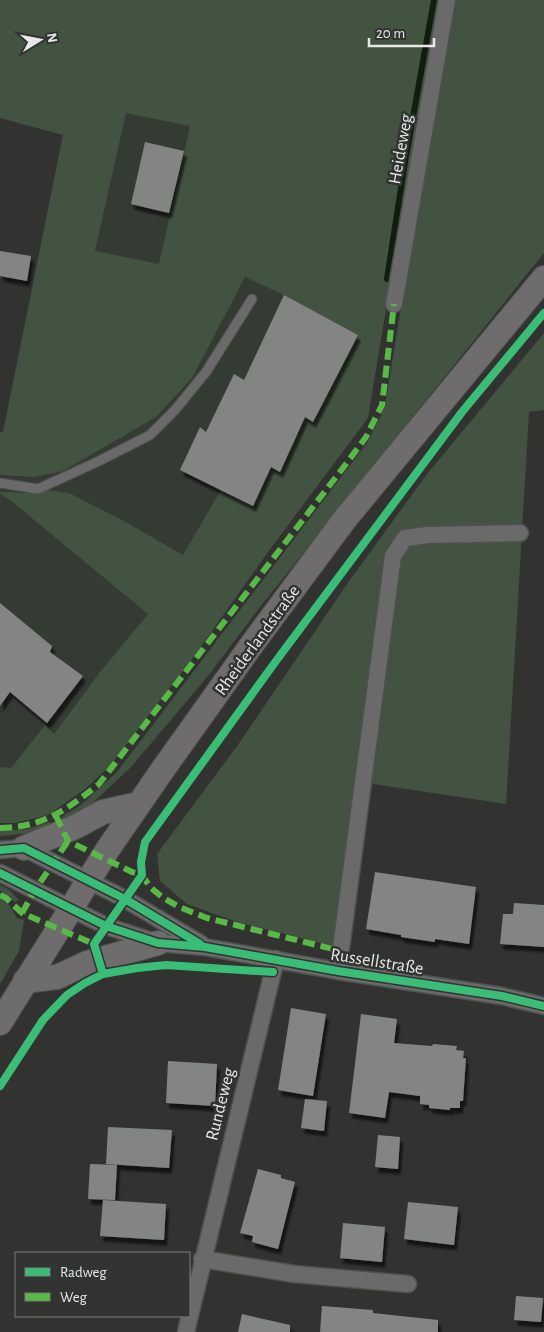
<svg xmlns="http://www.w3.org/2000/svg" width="544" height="1332" viewBox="0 0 544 1332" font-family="'Alegreya Sans',sans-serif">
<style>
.built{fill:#343b33}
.green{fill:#435341;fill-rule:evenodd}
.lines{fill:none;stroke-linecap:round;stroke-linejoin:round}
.stream{stroke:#0e200d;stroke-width:6}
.building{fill:#838583;filter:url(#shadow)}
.service-casing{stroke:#4f504e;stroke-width:11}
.minor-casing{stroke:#4f504e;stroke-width:19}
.secondary-casing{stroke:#4f504e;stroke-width:26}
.service{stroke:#6a6a6a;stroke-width:9}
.minor{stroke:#6a6a6a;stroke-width:16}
.secondary{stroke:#6e6c6c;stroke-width:24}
.quiet{stroke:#58b947;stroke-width:6;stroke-dasharray:12 6;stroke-linecap:butt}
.cycleway-casing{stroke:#313430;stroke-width:11}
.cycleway{stroke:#3abd76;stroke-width:8}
.labels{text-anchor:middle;stroke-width:5;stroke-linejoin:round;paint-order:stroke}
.street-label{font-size:18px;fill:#e7e9e7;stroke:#313430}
</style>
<defs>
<filter id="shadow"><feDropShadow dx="3" dy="5.5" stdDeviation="1" flood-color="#0009"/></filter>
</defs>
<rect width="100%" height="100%" fill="#323331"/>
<path class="built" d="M 126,112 L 409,170 L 368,418 L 268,552 L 210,511 L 148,614 L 100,672 L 54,734 L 45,725 L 10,769 L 0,767 L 0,475 L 34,477 L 52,443 Z"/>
<path class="green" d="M 0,0 L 442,0 L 409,170 L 368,418 L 268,552 L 192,659 L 109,767 L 85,789 L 48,815 L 15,823 L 0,823 L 0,767 L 11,768 L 45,725 L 54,734 L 100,672 L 148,614 L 10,500 L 0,494 L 0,492 L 33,493 L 47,490 L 69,493 L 122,520 L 183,555 L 221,490 L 253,506 L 271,467 L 280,472 L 305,417 L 313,422 L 358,335 L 284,295 L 245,277 L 192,378 L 156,417 L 63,471 L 34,477 L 0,475 L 0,432 L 3,432 L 63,135 L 0,118 ZM 126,113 L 190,126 L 159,264 L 95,251 Z
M 451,0 L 544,0 L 544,253 L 260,607 L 208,676 L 131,767 L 85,810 L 63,821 L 61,817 L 81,805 L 117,772 L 367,443 L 381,416 L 386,400 Z
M 544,333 L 544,410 L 529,412 L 506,804 L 367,783 L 345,949 L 237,922 L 187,904 L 160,881 L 157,854 L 240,742 L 347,584 L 427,474 Z
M 49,822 L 54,825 L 33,833 L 0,836 L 0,831 L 28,829 Z
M 0,885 L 8,889 L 19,900 L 15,902 L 0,890 Z
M 0,898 L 10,906 L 17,918 L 24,920 L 19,951 L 0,984 Z"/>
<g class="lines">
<path class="stream" d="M 387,279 L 405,162 L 434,0"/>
</g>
<path class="building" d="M 145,142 L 184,151 L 169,213 L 131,204 Z
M 0,251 L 31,256 L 27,281 L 0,276 Z
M 284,295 L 358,335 L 313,422 L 305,417 L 280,472 L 271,467 L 253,506 L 180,470 L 200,427 L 206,432 L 234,374 L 244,380 Z
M 0,603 L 52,646 L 50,652 L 83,676 L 47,723 L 10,692 L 0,706 Z
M 375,872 L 476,887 L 469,944 L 435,939 L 435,942 L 401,937 L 401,935 L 366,929 Z
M 514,903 L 544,905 L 544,947 L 500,944 L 503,914 L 513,914 Z
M 291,1008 L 326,1014 L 313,1096 L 278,1090 Z
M 361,1014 L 397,1019 L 394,1043 L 432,1046 L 433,1044 L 457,1046 L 456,1050 L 464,1051 L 463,1058 L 466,1058 L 463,1101 L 460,1101 L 460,1108 L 450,1108 L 450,1110 L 429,1108 L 429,1105 L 420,1104 L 420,1096 L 389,1092 L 385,1118 L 349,1113 Z
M 168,1061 L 217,1064 L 215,1106 L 166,1103 Z
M 305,1099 L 327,1101 L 324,1131 L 301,1128 Z
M 108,1127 L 172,1130 L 169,1168 L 106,1164 Z
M 378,1135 L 400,1137 L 398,1169 L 375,1167 Z
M 90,1164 L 117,1165 L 115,1200 L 88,1199 Z
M 258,1169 L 281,1175 L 281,1178 L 295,1182 L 278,1249 L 252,1242 L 253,1236 L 240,1233 Z
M 103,1200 L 166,1204 L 164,1240 L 100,1236 Z
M 408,1202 L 458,1207 L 454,1245 L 404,1239 Z
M 343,1223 L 385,1227 L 382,1262 L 340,1258 Z
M 516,1296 L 543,1298 L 541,1322 L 514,1320 Z
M 322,1306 L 373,1310 L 373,1313 L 438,1320 L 438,1332 L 320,1332 Z
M 242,1314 L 290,1325 L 290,1332 L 238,1332 Z"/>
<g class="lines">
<defs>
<path id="service" d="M 0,483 L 38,489 L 99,461 L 150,435 L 175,410 L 206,372 L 252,299"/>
<path id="minor" d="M 394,304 L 447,0
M 0,850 L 24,848 L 125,899 L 201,944
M 0,873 L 106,926 L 158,943 L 205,947 L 338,971 L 502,996 L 544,1006
M 338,971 L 393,556 L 405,538 L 428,535 L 520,533
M 202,1259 L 294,1274 L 408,1284
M 186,1332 L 276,959"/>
<path id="secondary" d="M 24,848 L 75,827 L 103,812 L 139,804
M 25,981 L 57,977 L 87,963 L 158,943
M 0,1023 L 108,849 L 161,772 L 253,643 L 345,519 L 544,278"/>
</defs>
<use href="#service" class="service-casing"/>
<use href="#minor" class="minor-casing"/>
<use href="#secondary" class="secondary-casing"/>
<use href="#service" class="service"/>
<use href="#minor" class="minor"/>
<use href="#secondary" class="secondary"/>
<path class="quiet" d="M 56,816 L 68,841 L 132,872 L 142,875 L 150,887 L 162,897 L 179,907 L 207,918 L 341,951
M 0,828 C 44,827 66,810 99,784 L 346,464 L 366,437 L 382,405 L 394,304
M 0,895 L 6,898 L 22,913 L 94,944
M 22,913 L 35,890 L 68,841"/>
<defs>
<path id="cycleway" d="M 0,850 L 24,848 L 125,899 L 200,944
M 0,873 L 106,926 L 158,943 L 205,947 L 338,971 L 502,996 L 544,1006
M 103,974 L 94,944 L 142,875 L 141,862 L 145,842 L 276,661 L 462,412 L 544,313
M 0,1086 L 43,1020 L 67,995 L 85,983 L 103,974 L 137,968 L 166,965 L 273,972"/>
</defs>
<use href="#cycleway" class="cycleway-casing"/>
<use href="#cycleway" class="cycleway"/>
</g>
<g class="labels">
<g class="street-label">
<text transform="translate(400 149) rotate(-80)" y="6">Heideweg</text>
<text transform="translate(257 640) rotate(-54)" y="6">Rheiderlandstraße</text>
<text transform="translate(377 961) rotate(9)" y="6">Russellstraße</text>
<text transform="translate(220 1104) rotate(-76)" y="6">Rundeweg</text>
</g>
</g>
<rect x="15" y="1252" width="175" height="65" fill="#313430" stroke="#7a7c79"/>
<rect x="25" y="1268" width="25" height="8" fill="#3abd76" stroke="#7a7c79"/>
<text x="60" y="1277" font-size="15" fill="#e7e9e7">Radweg</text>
<rect x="25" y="1293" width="25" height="8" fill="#58b947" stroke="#7a7c79"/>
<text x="60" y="1302" font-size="15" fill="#e7e9e7">Weg</text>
<g transform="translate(40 40) rotate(80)" stroke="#313430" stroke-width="4" paint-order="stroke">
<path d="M0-4L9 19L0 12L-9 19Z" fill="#e7e9e7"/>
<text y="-8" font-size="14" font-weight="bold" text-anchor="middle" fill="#e7e9e7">N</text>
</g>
<path d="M369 38v8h65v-8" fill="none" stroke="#e7e9e7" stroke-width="2.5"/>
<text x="376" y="38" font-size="15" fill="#e7e9e7" stroke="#313430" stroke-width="4" paint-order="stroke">20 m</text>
</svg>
